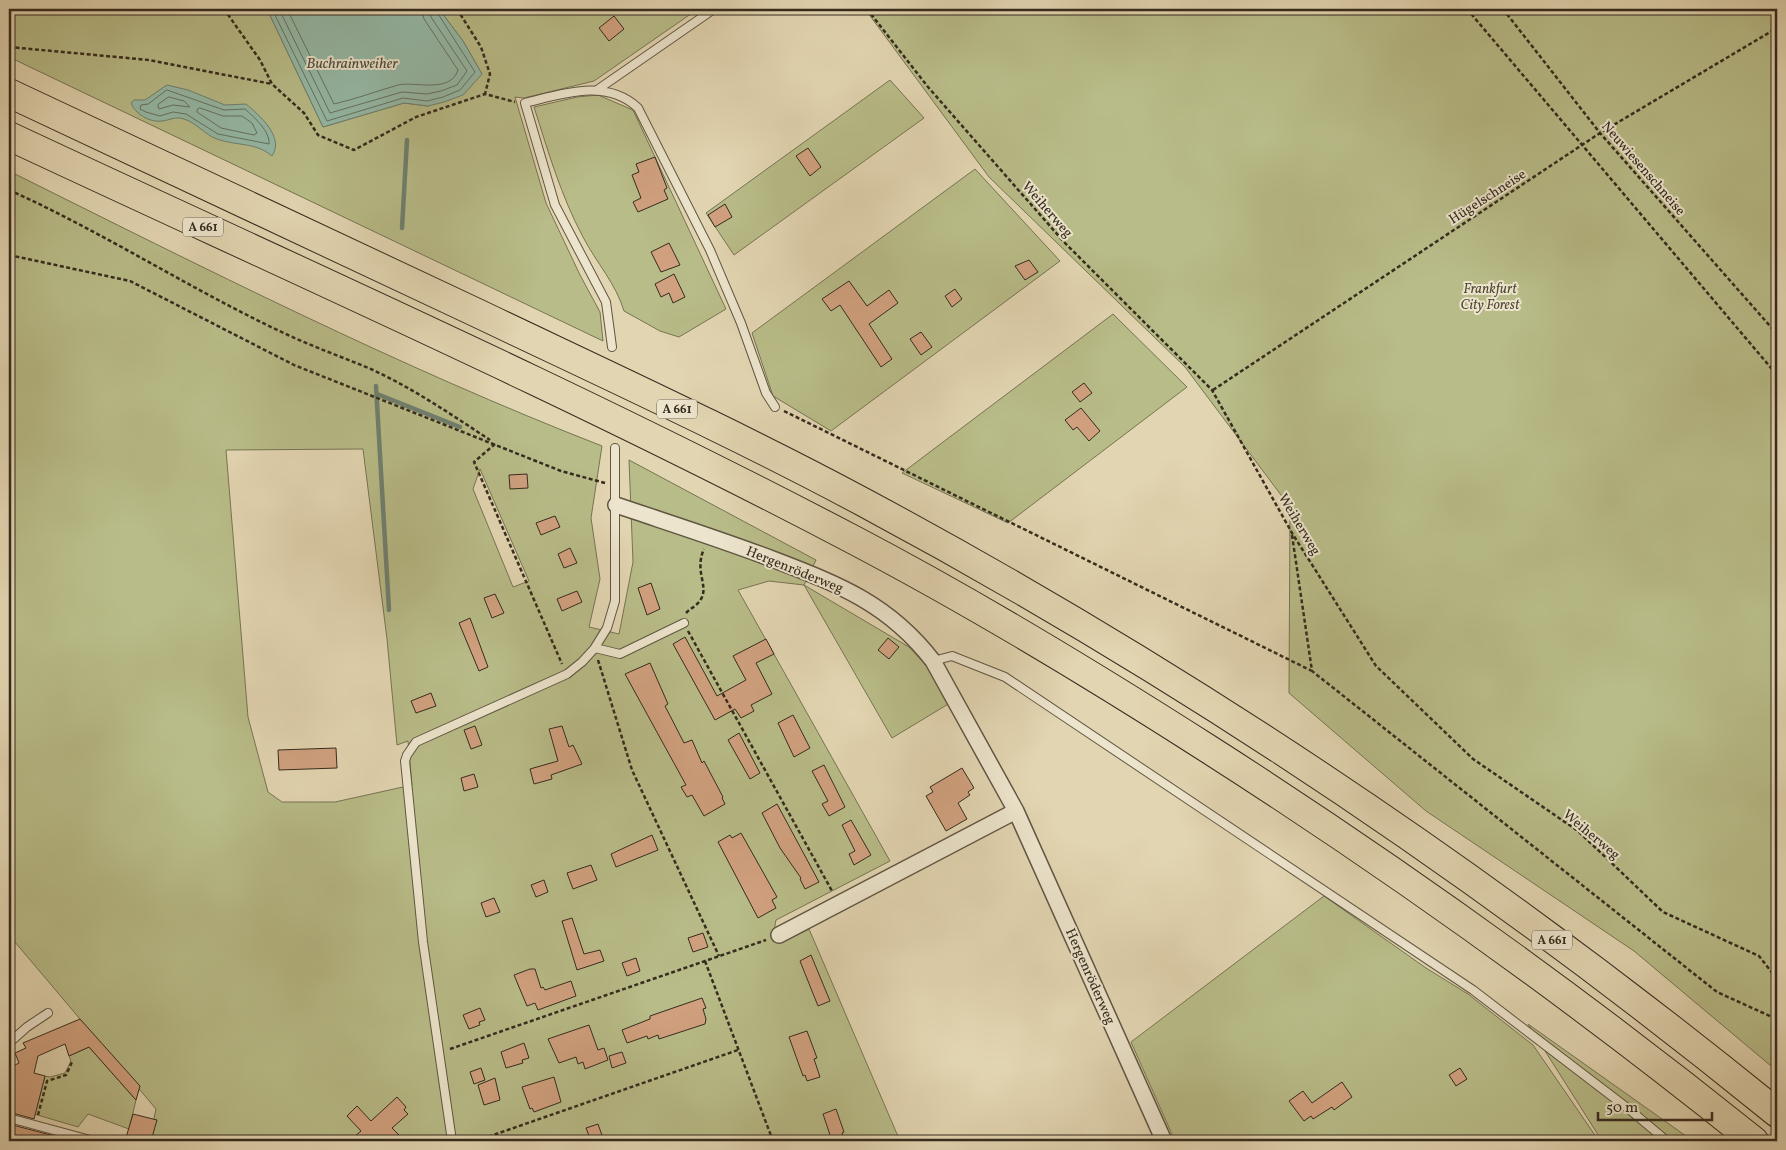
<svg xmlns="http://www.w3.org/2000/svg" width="1786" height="1150" viewBox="0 0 1786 1150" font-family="Vollkorn,serif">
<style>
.green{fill:#b8bc88;stroke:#767453;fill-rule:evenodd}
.water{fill:#95b9a7;stroke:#6f8070}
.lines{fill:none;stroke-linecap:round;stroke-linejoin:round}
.shore{stroke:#657262;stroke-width:1}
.stream{stroke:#6f8070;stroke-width:4.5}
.building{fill:#d1a17f;stroke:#352b1e}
.service-casing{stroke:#605643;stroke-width:10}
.minor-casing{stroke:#605643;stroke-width:18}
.motorway-casing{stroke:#352b1e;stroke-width:30}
.path{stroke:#352b1e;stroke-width:2.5;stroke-dasharray:4 2.5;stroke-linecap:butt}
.service{stroke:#ece4cc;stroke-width:8}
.minor{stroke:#ece4cc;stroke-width:15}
.motorway{stroke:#e2d5b1;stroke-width:28}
.labels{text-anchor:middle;stroke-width:4;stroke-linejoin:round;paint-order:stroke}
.shield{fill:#ece4cc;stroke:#6c6252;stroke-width:1}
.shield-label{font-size:12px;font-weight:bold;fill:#352b1e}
.street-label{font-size:14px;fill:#352b1e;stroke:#ece4cc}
.park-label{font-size:14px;font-style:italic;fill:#4f4833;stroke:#ece4cc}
.water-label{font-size:15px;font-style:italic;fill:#4d4e40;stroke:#ece4cc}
</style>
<rect width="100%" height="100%" fill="#e2d5b1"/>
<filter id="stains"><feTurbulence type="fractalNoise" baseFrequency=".004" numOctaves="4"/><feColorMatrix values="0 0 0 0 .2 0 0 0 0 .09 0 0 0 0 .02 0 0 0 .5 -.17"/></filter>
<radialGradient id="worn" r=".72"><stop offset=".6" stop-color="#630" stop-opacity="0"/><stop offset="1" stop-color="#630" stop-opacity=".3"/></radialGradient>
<path class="green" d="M 9,9 L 267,9 L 323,127 L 404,103 L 428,106 L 482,74 L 463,41 L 439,9 L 698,9 L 594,81 L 524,98 L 515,97 L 546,203 L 580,275 L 600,312 L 603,341 L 9,57 Z
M 865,9 L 1777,9 L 1777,1071 L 1634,951 L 1426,811 L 1289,693 L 1290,507 L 1185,367 L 989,177 Z
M 890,80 L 924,118 L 734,255 L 706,213 Z
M 598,95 L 633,110 L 726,309 L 679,337 L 660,331 L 624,311 C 616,284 596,262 583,237 C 561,196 548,151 534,107 L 577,97 Z
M 975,169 L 1060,261 L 831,431 L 773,396 L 752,333 Z
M 9,171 C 204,268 399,367 602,446 L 591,518 L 600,579 L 589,627 L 619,634 L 633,562 L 629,460 L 816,560 L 804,585 L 909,647 L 934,674 L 950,703 L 892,738 L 804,585 L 769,581 L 738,590 L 890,861 L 776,920 L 774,931 L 780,943 L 809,929 L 900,1141 L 149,1141 L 156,1109 L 9,935 ZM 363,449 L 387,639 L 397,745 L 408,741 L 412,785 L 335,802 L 282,802 L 268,792 L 248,717 L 226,450 ZM 480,469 L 529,581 L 513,587 L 473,489 Z
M 1113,314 L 1187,387 L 1008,523 L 902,473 Z
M 1324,896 L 1426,968 L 1468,994 L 1533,1045 L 1599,1141 L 1175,1141 L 1131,1042 Z
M 1528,1024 L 1693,1141 L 1602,1141 Z
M 89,1047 L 136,1100 L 129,1129 L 88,1114 L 78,1127 L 24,1111 L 37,1107 L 45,1076 L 50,1077 L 65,1073 L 71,1061 L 69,1056 Z"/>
<path class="water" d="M 267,9 L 439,9 L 463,41 L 482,74 L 463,95 L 444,102 L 428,106 L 404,103 L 323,127 Z
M 167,85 L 188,90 L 225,105 L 246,104 C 259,115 285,137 272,156 C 256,142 236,146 217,139 C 205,135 197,123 184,119 C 175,116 171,120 162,121 C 150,123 135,114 131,103 L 134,100 L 145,100 Z"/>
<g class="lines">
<path class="shore" d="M 272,9 L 327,121 L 403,98 L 427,101 L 443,97 L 460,90 L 475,72 L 435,9
M 279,9 L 330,113 L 402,92 L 427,94 L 441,91 L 457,85 L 467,71 L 431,17 L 429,9
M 287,9 L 334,104 C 356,99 377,91 398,85 C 415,81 450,94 458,70 L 424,19 L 421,9
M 167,90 L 224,110 L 245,109 C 254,117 270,131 269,144 L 218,134 L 186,114 L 173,112 L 160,116 L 146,112 L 140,109 L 141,105 L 148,104 Z
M 169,97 L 184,101 L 190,107 L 173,105 L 159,109 L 158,105 Z
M 200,108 L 223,116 L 242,116 L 252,123 L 257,133 L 254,135 L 221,128 L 197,112 L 197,110 Z"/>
<path class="stream" d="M 402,228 L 407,140
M 376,386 L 389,610
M 377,394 L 460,427"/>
</g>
<path class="building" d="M 614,16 L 624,29 L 609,41 L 599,28 Z
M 808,148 L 821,167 L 810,176 L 796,156 Z
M 655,157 L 667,188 L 664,190 L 668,199 L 638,212 L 633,202 L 641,198 L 632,175 L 639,172 L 636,164 Z
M 725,204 L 732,217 L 715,227 L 708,215 Z
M 669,243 L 680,265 L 661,272 L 651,252 Z
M 1029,260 L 1038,272 L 1025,280 L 1015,266 Z
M 674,274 L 685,297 L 673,303 L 669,293 L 661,297 L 655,284 Z
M 849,281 L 867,306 L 889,290 L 898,303 L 869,324 L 892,359 L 881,367 L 840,305 L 831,311 L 822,299 Z
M 955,289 L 962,299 L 952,307 L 945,296 Z
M 921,332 L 932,347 L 921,355 L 910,339 Z
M 1084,383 L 1092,393 L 1080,402 L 1072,392 Z
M 1081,408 L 1100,431 L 1089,441 L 1077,427 L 1073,430 L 1065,420 Z
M 527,474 L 528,488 L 510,489 L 509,475 Z
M 555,516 L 560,527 L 541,535 L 536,523 Z
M 570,548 L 577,563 L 564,568 L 558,554 Z
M 651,583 L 660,609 L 647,615 L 638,588 Z
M 577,591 L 582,602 L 562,611 L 557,599 Z
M 495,594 L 504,613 L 492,618 L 484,598 Z
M 470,618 L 488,667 L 479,671 L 459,623 Z
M 685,637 L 717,696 L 746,680 L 733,656 L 766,639 L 774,654 L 756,663 L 772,694 L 751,705 L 754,711 L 741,718 L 735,709 L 715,720 L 673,644 Z
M 888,638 L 899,647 L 889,659 L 878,650 Z
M 650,663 L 668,704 L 665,706 L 684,743 L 692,740 L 702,763 L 704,761 L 723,797 L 722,798 L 725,804 L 704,816 L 692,795 L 687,797 L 681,787 L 686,785 L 625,674 Z
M 431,693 L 436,706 L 416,713 L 411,701 Z
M 793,715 L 810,748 L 794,757 L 778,723 Z
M 475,726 L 482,745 L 471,749 L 464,730 Z
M 562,726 L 569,747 L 573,745 L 582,764 L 551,775 L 552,779 L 534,784 L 530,769 L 558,761 L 549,729 Z
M 739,733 L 760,773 L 750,779 L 728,740 Z
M 336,748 L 337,768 L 279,770 L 278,750 Z
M 824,765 L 845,807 L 829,816 L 822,804 L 828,801 L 812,771 Z
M 962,768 L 974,788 L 968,792 L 970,795 L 958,803 L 967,819 L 946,831 L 926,796 L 933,792 L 930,787 Z
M 474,774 L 478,787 L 464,791 L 461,778 Z
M 777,804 L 819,882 L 805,889 L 800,879 L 801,878 L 780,848 L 762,813 Z
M 851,820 L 871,855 L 854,865 L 849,854 L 855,851 L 842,825 Z
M 741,833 L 777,897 L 772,900 L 776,908 L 758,918 L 718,842 L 730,835 L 732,838 Z
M 652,835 L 658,850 L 616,867 L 611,854 Z
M 591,865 L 597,880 L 573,889 L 567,873 Z
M 544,880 L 548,892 L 536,897 L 531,885 Z
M 494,898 L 500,912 L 486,917 L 481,903 Z
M 572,918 L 584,954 L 600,950 L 604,961 L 577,970 L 562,921 Z
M 703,933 L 708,947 L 693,952 L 688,938 Z
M 811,955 L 830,1001 L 818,1006 L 800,961 Z
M 636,958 L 640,971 L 627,976 L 622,963 Z
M 530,969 L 535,969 L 541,988 L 543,987 L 545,990 L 571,981 L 576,996 L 538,1010 L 535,1003 L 527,1006 L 514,975 Z
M 702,998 L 706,1008 L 703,1009 L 706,1019 L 705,1024 L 659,1039 L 658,1035 L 648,1039 L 647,1036 L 627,1043 L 622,1030 L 650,1019 L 650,1016 Z
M 480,1008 L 485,1020 L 479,1022 L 480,1025 L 469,1029 L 463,1015 Z
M 80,1019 L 140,1086 L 136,1100 L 89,1047 L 69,1056 L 65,1044 L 38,1056 L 34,1073 L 45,1076 L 34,1119 L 9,1112 L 9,1068 L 19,1063 L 15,1053 L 26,1048 L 23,1043 Z
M 589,1025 L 598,1050 L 604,1048 L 608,1060 L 585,1069 L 583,1062 L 578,1064 L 576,1057 L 559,1063 L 548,1039 Z
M 807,1031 L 817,1058 L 814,1059 L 820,1077 L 807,1081 L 805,1075 L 803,1076 L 789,1037 Z
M 524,1043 L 529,1058 L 522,1060 L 523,1063 L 506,1068 L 501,1052 Z
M 622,1052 L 626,1063 L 612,1068 L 609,1056 Z
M 481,1068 L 485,1080 L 474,1084 L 470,1072 Z
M 1460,1068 L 1467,1079 L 1456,1086 L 1449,1075 Z
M 554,1077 L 561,1102 L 534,1112 L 532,1108 L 530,1109 L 522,1087 Z
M 495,1078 L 500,1100 L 484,1105 L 478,1085 Z
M 1342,1082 L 1352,1097 L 1334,1110 L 1332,1107 L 1313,1119 L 1311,1116 L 1304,1121 L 1289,1101 L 1303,1091 L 1312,1103 Z
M 397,1097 L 406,1107 L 404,1110 L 408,1114 L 392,1128 L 405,1141 L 349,1141 L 361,1131 L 347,1116 L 357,1106 L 371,1121 Z
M 836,1109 L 844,1132 L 842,1133 L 844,1141 L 832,1141 L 823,1114 Z
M 133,1114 L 157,1120 L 151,1141 L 125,1141 Z
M 9,1124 L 73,1141 L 9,1141 Z
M 598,1124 L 604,1141 L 591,1141 L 586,1128 Z"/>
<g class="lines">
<defs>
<path id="service" d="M 597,90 L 714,9
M 612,347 L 606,302 L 555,205 L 525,103 C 562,94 606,78 638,108 L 710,250 L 741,323 L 766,393 L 775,407
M 595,648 L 620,654 L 684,623
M 933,661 L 952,656 L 1005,677 L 1473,990 L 1630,1110 L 1667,1141
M 9,1043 L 27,1027 L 48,1013
M 9,1118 L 94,1141
M 452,1141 L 423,942 L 405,761 L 407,755 L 416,742 L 567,674 L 582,662 L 594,649 L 607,628 L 615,601 L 615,448"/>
<path id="minor" d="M 616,505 C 669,523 723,540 775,560 C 840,585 889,604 933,661 L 1016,811 L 1164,1141
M 779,935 L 1016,811"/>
<path id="motorway" d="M 9,93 C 164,166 319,239 475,312 C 605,374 736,434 863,502 C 1186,675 1493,882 1777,1113
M 9,136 C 291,268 576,394 852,539 C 974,603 1093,675 1210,750 C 1399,871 1580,1001 1754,1141"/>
</defs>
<use href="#service" class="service-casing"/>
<use href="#minor" class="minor-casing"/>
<use href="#motorway" class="motorway-casing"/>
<path class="path" d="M 224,9 L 260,60 L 272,84 L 304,113 L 318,135 L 354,150 L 416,117 L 485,94 L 515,102
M 457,9 L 481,47 L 490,74 L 485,94
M 867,9 L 928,87 L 1064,242 L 1212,390 L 1292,533 L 1376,666 L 1473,759 L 1578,831 L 1663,912 L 1759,956 L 1777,979
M 1467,9 L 1777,375
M 1503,9 L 1600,133 L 1777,334
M 9,47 L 149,60 L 272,84
M 9,190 C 105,233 193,291 288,335 C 316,348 345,358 373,370 C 414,389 452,415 490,440
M 9,255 L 130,281 L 294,365 L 561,471 L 605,483
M 1213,390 L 1600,133 L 1777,28
M 784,411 L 1312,671
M 495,444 L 474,462 L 562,664
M 1292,535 L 1312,671 L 1717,992 L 1772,1017 L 1777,1016
M 686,613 C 691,608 698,605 701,599 C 709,586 694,571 704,549
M 688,631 L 832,891
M 598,660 L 632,770 L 719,956
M 705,961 L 773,1141
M 450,1049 L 766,940
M 38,1115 L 47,1081 L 66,1075 L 72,1062
M 476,1141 L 738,1050"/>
<use href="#service" class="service"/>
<use href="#minor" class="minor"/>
<use href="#motorway" class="motorway"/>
</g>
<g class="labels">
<g class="shield">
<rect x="183" y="217.5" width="40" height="19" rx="4"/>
<rect x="657" y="399.5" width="40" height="19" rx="4"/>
<rect x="1532" y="930.5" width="40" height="19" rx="4"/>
</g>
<g class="shield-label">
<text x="203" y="231">A 661</text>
<text x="677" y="413">A 661</text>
<text x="1552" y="944">A 661</text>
</g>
<g class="street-label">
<text transform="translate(1644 168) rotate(49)" y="5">Neuwiesenschneise</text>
<text transform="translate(1487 196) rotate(-33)" y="5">Hügelschneise</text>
<text transform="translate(1048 209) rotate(49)" y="5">Weiherweg</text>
<text transform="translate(1300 524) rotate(59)" y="5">Weiherweg</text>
<text transform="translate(795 569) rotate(22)" y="5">Hergenröderweg</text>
<text transform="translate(1592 834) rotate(40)" y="5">Weiherweg</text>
<text transform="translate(1091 976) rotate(66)" y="5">Hergenröderweg</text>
</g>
<g class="park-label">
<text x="1490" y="293">Frankfurt<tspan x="1490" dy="16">City Forest</tspan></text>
</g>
<g class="water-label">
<text x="352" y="68">Buchrainweiher</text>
</g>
</g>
<rect width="1786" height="1150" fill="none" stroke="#e2d5b1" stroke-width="30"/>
<rect x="10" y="10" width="1766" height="1130" fill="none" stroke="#352b1e" stroke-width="2.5"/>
<rect x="15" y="15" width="1756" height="1120" fill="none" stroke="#352b1e"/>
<path d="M1598 1112v8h114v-8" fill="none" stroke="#352b1e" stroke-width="2.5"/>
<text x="1606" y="1112" font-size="15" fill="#352b1e" stroke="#ece4cc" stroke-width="4" paint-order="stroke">50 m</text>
<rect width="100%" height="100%" filter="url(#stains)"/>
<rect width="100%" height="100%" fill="url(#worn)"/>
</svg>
